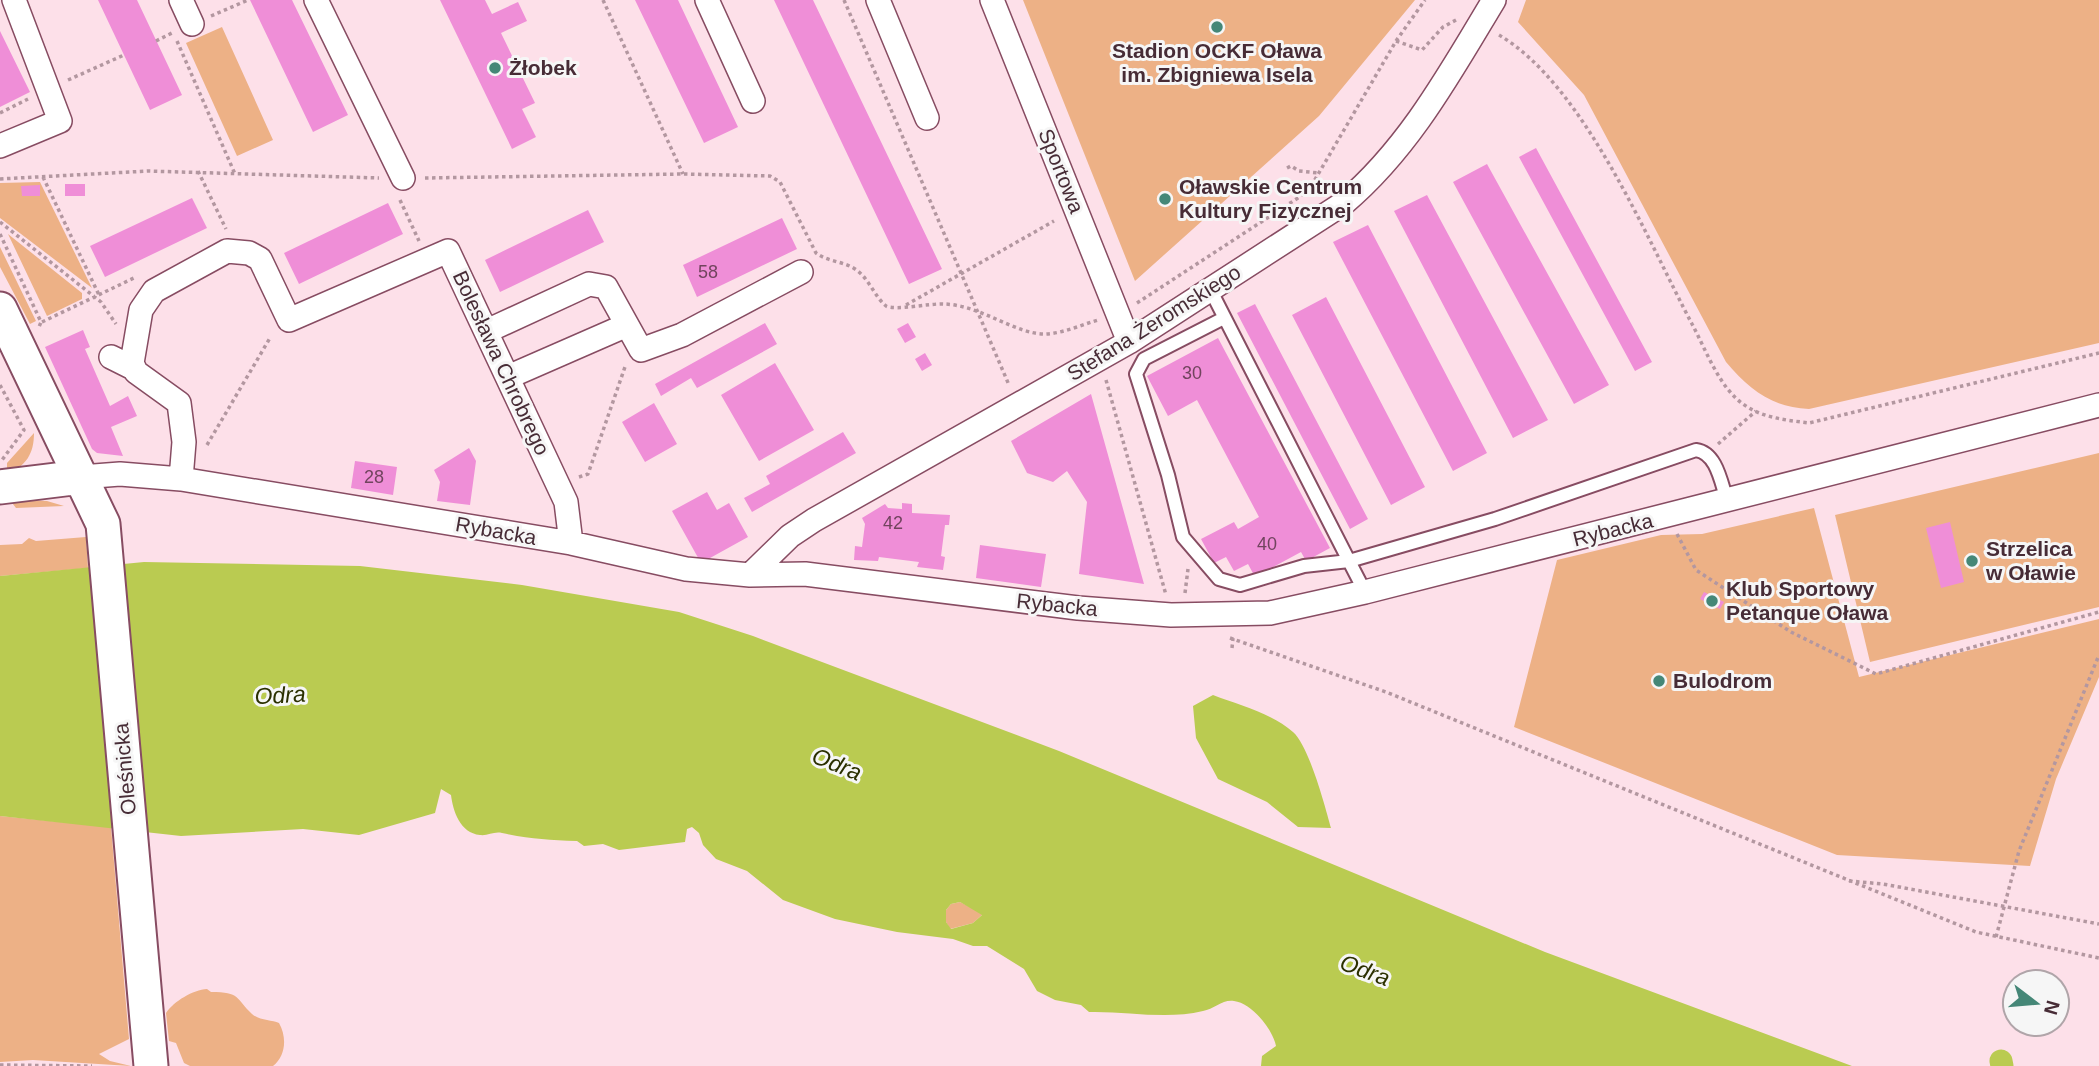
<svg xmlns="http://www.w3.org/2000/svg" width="2099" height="1066" viewBox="0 0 2099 1066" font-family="Helvetica,sans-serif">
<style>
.green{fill:#edb186}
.water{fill:#bacb51;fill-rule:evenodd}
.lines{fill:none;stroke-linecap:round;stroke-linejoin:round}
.canal{stroke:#bacb51;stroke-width:23}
.building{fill:#ef8ed7}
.lane-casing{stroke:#874c62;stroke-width:16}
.street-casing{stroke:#874c62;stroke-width:26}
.secondary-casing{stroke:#874c62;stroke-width:37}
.path{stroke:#b397a0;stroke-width:3.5;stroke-dasharray:3.5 3.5;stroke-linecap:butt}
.lane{stroke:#fff;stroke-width:12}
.street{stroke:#fff;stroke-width:23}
.secondary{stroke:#fff;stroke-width:33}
.poi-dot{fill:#458777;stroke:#f6f6f6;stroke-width:2.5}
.labels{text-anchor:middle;stroke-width:6;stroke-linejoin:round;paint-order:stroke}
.number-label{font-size:18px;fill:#71445e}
.poi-label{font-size:21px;font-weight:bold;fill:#472c36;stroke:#f6f6f6;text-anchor:start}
.street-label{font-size:21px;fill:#472c36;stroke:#f6f6f6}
.water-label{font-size:23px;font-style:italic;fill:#2b3000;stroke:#f6f6f6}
</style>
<rect width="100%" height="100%" fill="#fde0e9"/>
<path class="green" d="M 1023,0 L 1415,0 L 1319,116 L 1135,281 Z
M 1526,0 L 2099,0 L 2099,343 L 1809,409 C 1771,407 1750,390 1726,362 L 1584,95 L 1518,22 Z
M 222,27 L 273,140 L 237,156 L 186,43 Z
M 40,182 L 92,288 L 0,218 L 0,183 Z
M 8,234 L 82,293 L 82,299 L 47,316 Z
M 0,247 L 36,321 L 30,324 L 0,267 Z
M 34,433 C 34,454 26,466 7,474 L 7,463 Z
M 2099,453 L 2099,607 L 1870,662 L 1835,515 Z
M 9,499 L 47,501 L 64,506 L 16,508 Z
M 1814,508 L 1859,677 L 2099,619 L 2099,677 L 2056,779 L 2030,866 L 1837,855 L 1514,727 L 1557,560 L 1661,535 L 1702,534 Z
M 86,537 L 88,568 L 0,576 L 0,545 L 22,544 L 29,538 L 36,541 Z
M 0,816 L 111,827 L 129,1039 L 99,1054 L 110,1061 L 131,1066 L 33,1060 L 0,1062 Z
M 960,902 L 983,914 L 973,923 L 950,929 L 946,922 L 946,910 L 951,904 Z
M 207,989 L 211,992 C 241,992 235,998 252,1014 C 258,1020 272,1020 279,1023 C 287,1037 286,1056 273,1066 L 190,1066 L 184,1063 L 176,1043 L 169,1041 L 166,1013 C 174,1001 193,990 207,989 Z"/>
<path class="water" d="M 144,562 L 360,566 L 522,585 L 679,612 L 753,636 L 1059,751 L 1545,952 L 1852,1066 L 1261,1066 L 1262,1056 L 1276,1046 C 1273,1030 1252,1003 1234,1001 C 1223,999 1214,1009 1203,1011 C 1166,1020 1127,1011 1089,1012 L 1081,1005 L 1055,1000 L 1037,991 L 1024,969 L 987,946 L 973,946 L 953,939 L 897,932 L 835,919 L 783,900 L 747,871 L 716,859 L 703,845 L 699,833 L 692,827 L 687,829 L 685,842 L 619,850 L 603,844 L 584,846 L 577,841 C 548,840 530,839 502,833 C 494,831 488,836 480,835 C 460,833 453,811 451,795 L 441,789 L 435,813 L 359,835 L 303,829 L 181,836 L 0,816 L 0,576 ZM 960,902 L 982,915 L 973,923 L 951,929 L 946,922 L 946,910 L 951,904 Z
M 1213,695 C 1239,705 1271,713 1293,732 C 1309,746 1325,806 1331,828 L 1298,827 L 1267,802 L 1218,779 L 1196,738 L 1193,706 Z"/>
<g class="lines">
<path class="canal" d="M 2001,1061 L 2002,1066"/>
</g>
<path class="building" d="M 98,0 L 137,0 L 182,95 L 150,110 Z
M 250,0 L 292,0 L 348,115 L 313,132 Z
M 440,0 L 485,0 L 492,14 L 518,2 L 527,21 L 501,33 L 535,103 L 522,109 L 536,137 L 512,149 Z
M 635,0 L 678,0 L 738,127 L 704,143 Z
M 774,0 L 813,0 L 942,269 L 909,284 Z
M 0,31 L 30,92 L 0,107 Z
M 1536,148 L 1652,362 L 1635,371 L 1519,157 Z
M 1487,164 L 1609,385 L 1574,404 L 1453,182 Z
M 65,184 L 85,184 L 85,196 L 65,196 Z
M 40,185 L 40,196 L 22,196 L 21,186 Z
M 1427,195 L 1548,420 L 1513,438 L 1394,211 Z
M 192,198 L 207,228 L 105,277 L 90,246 Z
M 388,203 L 403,234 L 299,284 L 284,253 Z
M 588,210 L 604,242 L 500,292 L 485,260 Z
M 782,218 L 797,249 L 697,297 L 683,265 Z
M 1368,225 L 1487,453 L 1453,471 L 1333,242 Z
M 1326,297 L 1425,487 L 1391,505 L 1292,315 Z
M 1255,304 L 1368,519 L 1350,529 L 1237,313 Z
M 765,323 L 777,344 L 697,388 L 691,378 L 661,396 L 655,384 Z
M 908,323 L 916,337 L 905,343 L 897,329 Z
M 83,330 L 90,347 L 85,349 L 110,406 L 128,396 L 137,416 L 111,427 L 123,456 L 97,453 L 92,449 L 45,347 Z
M 1218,338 L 1330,548 L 1306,561 L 1301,552 L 1255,577 L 1248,564 L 1234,571 L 1226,557 L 1214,563 L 1201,539 L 1234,522 L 1238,529 L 1259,517 L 1197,400 L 1168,416 L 1147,376 Z
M 925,353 L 932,365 L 922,371 L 915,359 Z
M 775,363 L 814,430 L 759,461 L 721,395 Z
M 1091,394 L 1144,584 L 1079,574 L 1087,502 L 1067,471 L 1053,482 L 1027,473 L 1011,441 Z
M 654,403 L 677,444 L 645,462 L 622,422 Z
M 843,432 L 856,453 L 752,512 L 744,498 L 770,484 L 766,476 Z
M 469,448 L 476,461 L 470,505 L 437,501 L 440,482 L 434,470 Z
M 355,461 L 397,467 L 393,495 L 351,488 Z
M 707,492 L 717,510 L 729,503 L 748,537 L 701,563 L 672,511 Z
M 902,503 L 912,504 L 912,513 L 950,515 L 949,525 L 945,525 L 941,556 L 945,557 L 943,570 L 917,567 L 919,562 L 879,557 L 878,561 L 854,560 L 855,546 L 862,547 L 865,524 L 862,518 L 885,504 L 888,508 L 902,509 Z
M 1950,522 L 1964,582 L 1941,588 L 1926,528 Z
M 980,545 L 1046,554 L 1041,587 L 976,578 Z
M 1704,592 L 1724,602 L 1720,609 L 1700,599 Z"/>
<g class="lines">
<defs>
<path id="lane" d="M 1211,291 L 1349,561 L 1304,566 L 1240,585 L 1219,579 L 1183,537 L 1168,475 L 1136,374 L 1144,359 L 1224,318
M 1365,592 L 1349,561 L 1495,519 L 1696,450 C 1717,453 1721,483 1727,500"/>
<path id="street" d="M 181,0 L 192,24
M 316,0 L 403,178
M 707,0 L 753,101
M 878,0 L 927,118
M 992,0 L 1129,342
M 0,146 L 60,121 L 14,0
M 487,331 L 589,284 L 606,287 L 641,350 L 682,335 L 801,272
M 111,357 L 133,368
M 508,377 L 627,325
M 81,477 L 120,474 L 181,479 L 571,543 L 686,569 L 750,575 L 805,574 L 1078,608 L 1171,615 L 1270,613 L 1365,592 L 2099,405
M 181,479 L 184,442 L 179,403 L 136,372 L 132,363 L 141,310 L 154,291 L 227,251 L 249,253 L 260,259 L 289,320 L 448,251 L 566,502 L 571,543
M 750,575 L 790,536 L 814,520 L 1129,342 L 1344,203 C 1409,148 1450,73 1494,0"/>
<path id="secondary" d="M 0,309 L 103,524 L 151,1066
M 0,487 L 81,477"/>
</defs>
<use href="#lane" class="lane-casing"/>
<use href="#street" class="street-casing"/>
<use href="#secondary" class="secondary-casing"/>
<path class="path" d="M 603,0 L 683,174
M 844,0 L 1009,385
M 211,16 L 248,0
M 1499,35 C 1584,85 1646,237 1692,324 C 1706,350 1719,387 1743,404 C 1762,418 1786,420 1809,423 L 2099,353
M 156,41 L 172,33
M 177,41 L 235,174
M 1396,41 L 1422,50 L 1443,27 L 1456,20
M 68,80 L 124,55
M 0,113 L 28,99
M 1287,168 L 1291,166 L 1299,171 L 1319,173
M 198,171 L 226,229
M 43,177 L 99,295
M 425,178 L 683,174 L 770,176 L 780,182 L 816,253 C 828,262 843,261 855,269 C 869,278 874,296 886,306 C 894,311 931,303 944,304 C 981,305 1016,335 1046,334 C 1064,333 1081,325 1098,320
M 0,179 L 148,171 L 379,178
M 400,200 L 419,241
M 0,222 L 101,302 L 116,324
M 0,234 L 41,322 L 39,327
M 1137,303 L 1301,196 L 1313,183 L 1396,41 L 1425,0
M 906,305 L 1054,221
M 42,322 L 136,277
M 1106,380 L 1166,595
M 0,385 L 24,430 L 2,460
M 1718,444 L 1756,411
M 207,445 L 270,338
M 579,477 L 588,474 L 626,364
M 1677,534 L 1696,570 L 1791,632 L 1876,674 L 2099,612
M 1185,593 L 1188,569
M 1230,638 L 1386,692 L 1976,932 L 2099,958
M 1232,648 L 1233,638
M 1849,881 L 1883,884 L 2099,924
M 1996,937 L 2019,851 L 2099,655
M 0,1065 L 92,1066"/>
<use href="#lane" class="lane"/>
<use href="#street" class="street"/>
<use href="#secondary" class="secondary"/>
</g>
<g class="poi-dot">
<circle cx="1217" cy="27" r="7"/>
<circle cx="495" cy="68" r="7"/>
<circle cx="1165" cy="199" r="7"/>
<circle cx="1972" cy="561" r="7"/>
<circle cx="1712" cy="601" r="7"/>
<circle cx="1659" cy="681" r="7"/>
</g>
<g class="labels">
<g class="number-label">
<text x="708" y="278">58</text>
<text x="1192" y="379">30</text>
<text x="374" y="483">28</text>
<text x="893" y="529">42</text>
<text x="1267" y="550">40</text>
</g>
<g class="poi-label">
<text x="1217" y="58" text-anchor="middle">Stadion OCKF Oława<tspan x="1217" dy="24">im. Zbigniewa Isela</tspan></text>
<text x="509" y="75">Żłobek</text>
<text x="1179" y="194">Oławskie Centrum<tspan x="1179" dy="24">Kultury Fizycznej</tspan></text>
<text x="1986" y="556">Strzelica<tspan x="1986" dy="24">w Oławie</tspan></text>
<text x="1726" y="596">Klub Sportowy<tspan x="1726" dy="24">Petanque Oława</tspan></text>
<text x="1673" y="688">Bulodrom</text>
</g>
<g class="street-label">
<text transform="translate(1061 171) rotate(68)" y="7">Sportowa</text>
<text transform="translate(1154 323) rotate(-32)" y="7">Stefana Żeromskiego</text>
<text transform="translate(501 363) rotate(65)" y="7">Bolesława Chrobrego</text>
<text transform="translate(1613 530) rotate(-14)" y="7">Rybacka</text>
<text transform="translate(496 531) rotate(10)" y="7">Rybacka</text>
<text transform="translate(1057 605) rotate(6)" y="7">Rybacka</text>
<text transform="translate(125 769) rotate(-95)" y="7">Oleśnicka</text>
</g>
<g class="water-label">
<text transform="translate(280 695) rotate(-3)" y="8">Odra</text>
<text transform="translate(837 764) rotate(22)" y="8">Odra</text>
<text transform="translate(1365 970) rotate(20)" y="8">Odra</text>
</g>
</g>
<g transform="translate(2036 1003) rotate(106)"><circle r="33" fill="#f6f6f6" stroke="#b0a5a9" stroke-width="2"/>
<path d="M0-5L12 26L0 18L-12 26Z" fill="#458777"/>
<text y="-10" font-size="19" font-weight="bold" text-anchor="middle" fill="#472c36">N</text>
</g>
</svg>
